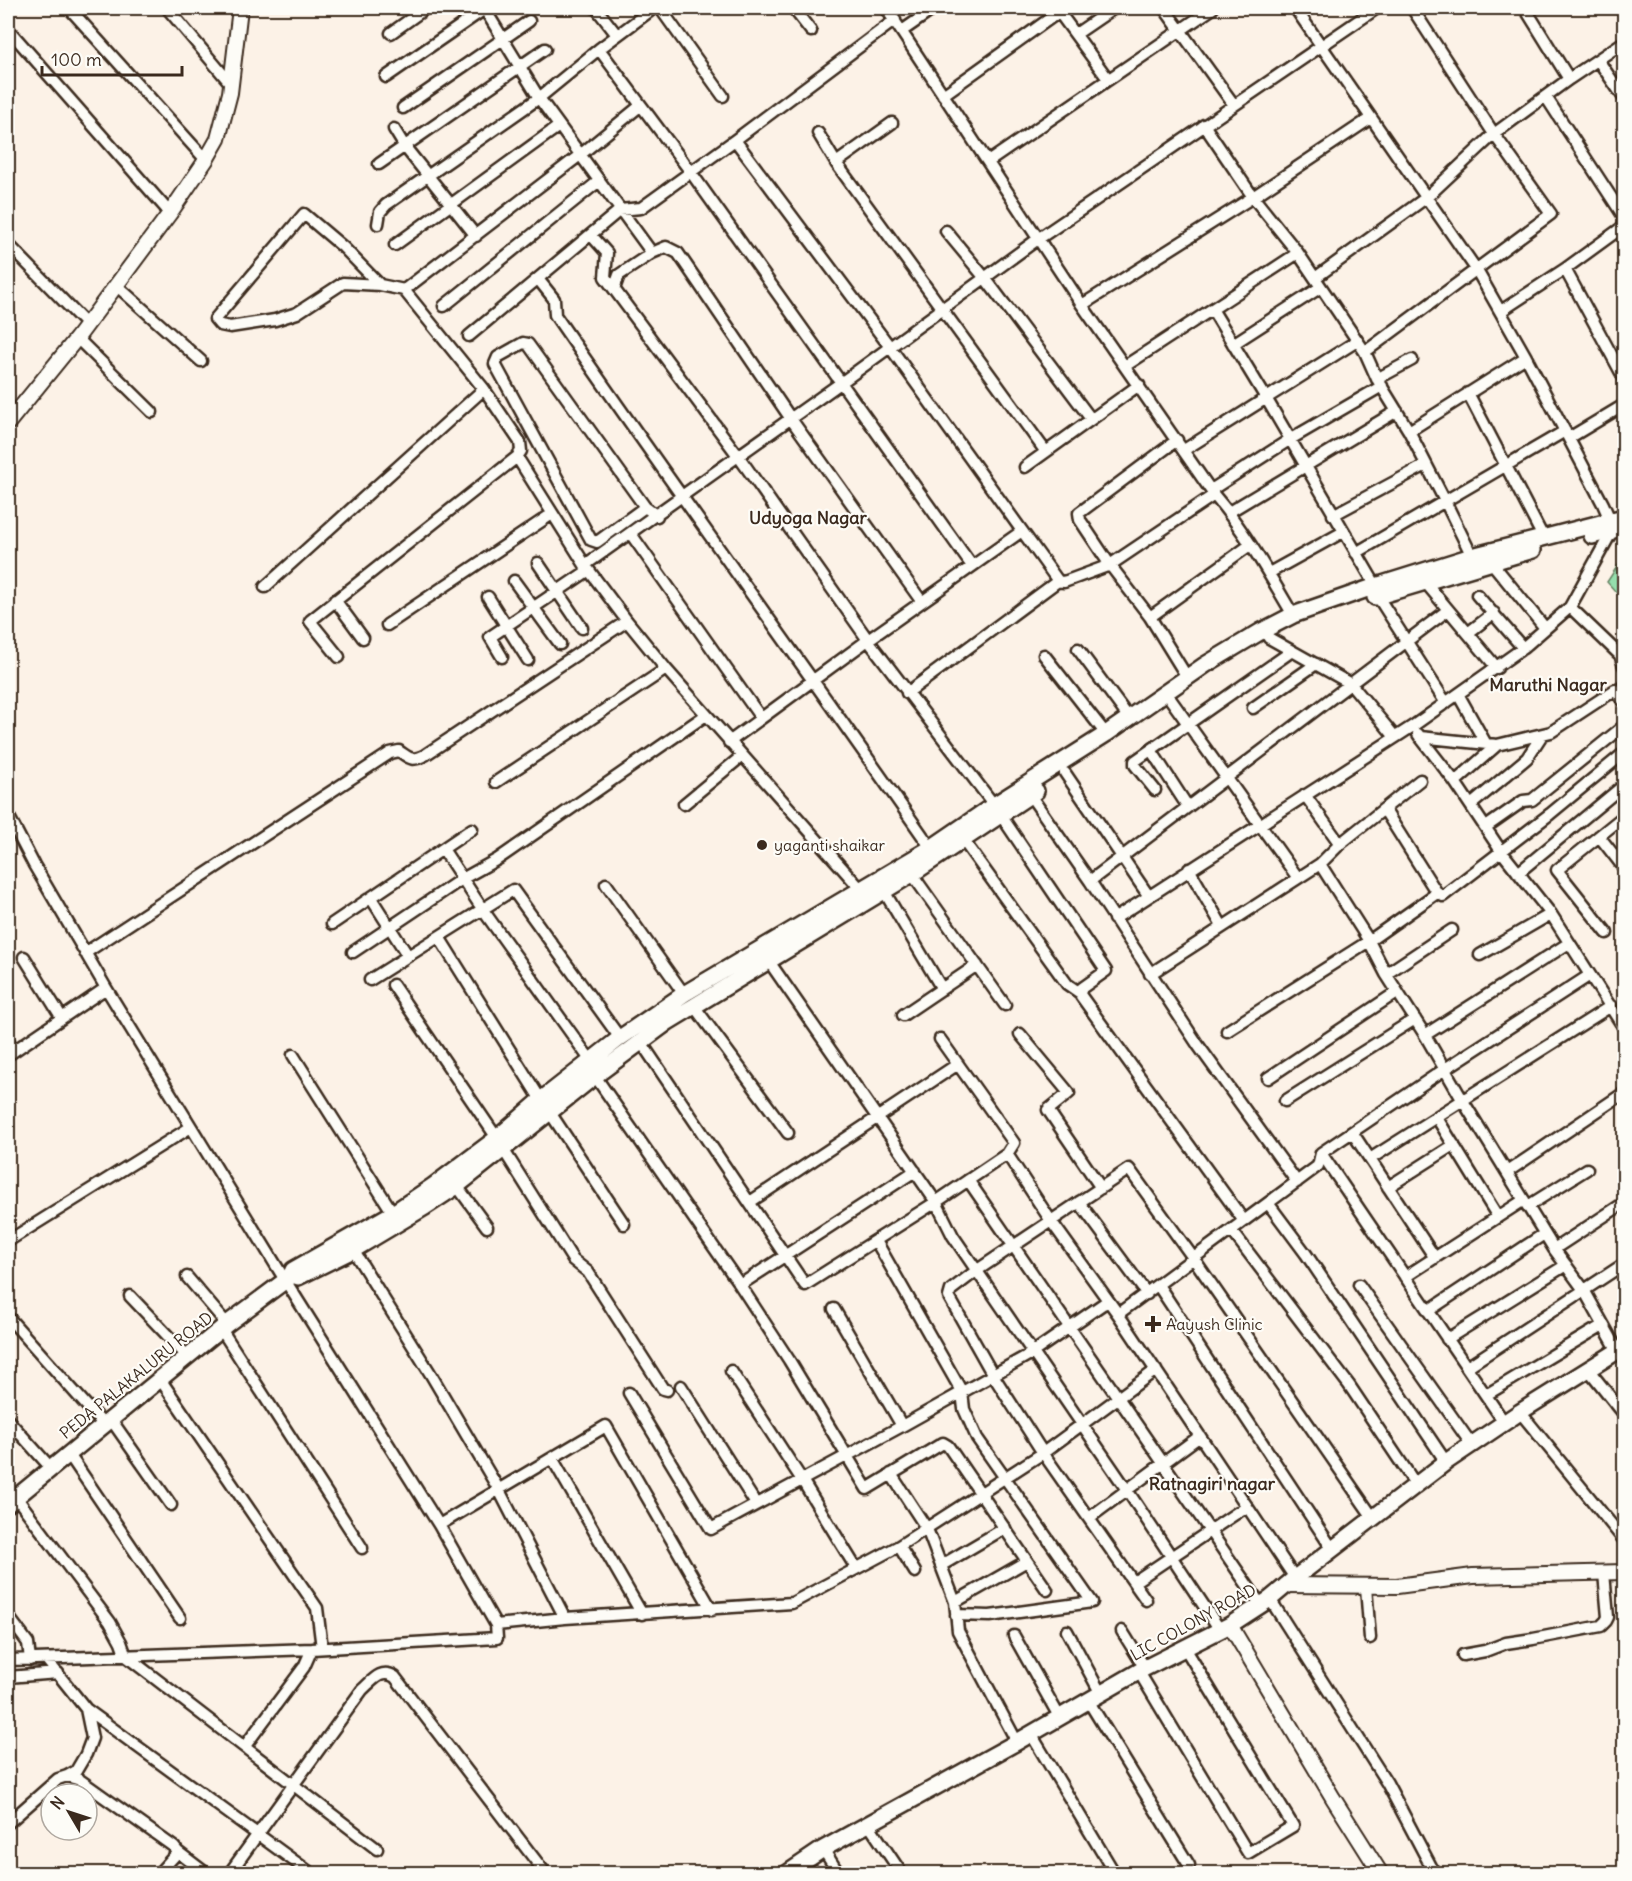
<svg xmlns="http://www.w3.org/2000/svg" width="1632" height="1881" viewBox="0 0 1632 1881" font-family="Delius,sans-serif">
<style>
.green{fill:#95dead;stroke:#688466;stroke-width:1.5}
.lines{fill:none;stroke-linecap:round;stroke-linejoin:round}
.minor-casing{stroke:#3b2a1e;stroke-width:15}
.tertiary-casing{stroke:#3b2a1e;stroke-width:18}
.secondary-casing{stroke:#3b2a1e;stroke-width:20}
.minor{stroke:#fdfcf7;stroke-width:10}
.tertiary{stroke:#fdfcf7;stroke-width:14}
.secondary{stroke:#fdfcf7;stroke-width:15}
.poi-dot{fill:#3b2a1e;stroke:#fdfcf7;stroke-width:2}
.labels{text-anchor:middle;stroke-width:4.5;stroke-linejoin:round;paint-order:stroke}
.poi-label{font-size:16px;fill:#3b2a1e;stroke:#fdfcf7;text-anchor:start}
.street-label{font-size:16px;fill:#3b2a1e;stroke:#fdfcf7}
.neighbourhood-label{font-size:18px;font-weight:bold;fill:#3b2a1e;stroke:#fdfcf7}
</style>
<rect width="100%" height="100%" fill="#fcf2e7"/>
<filter id="ink" filterUnits="userSpaceOnUse"><feTurbulence type="fractalNoise" baseFrequency=".0167" numOctaves="2"/><feDisplacementMap in="SourceGraphic" scale="12" xChannelSelector="R" yChannelSelector="G"/><feConvolveMatrix kernelMatrix="1 2 1 2 8 2 1 2 1" color-interpolation-filters="sRGB"/></filter>
<g filter="url(#ink)">
<path class="green" d="M 1624,556 L 1624,601 L 1607,582 Z"/>
<g class="lines">
<defs>
<path id="minor" d="M 69,8 L 206,160
M 167,8 L 231,84
M 484,8 L 539,98 L 652,253
M 596,8 L 617,35
M 660,8 L 723,96
M 793,8 L 811,31
M 886,8 L 1082,305 L 1214,495 C 1245,531 1269,574 1293,615
M 1056,8 L 1108,79
M 1164,8 L 1234,105
M 1525,8 L 1569,79
M 8,29 L 170,213
M 902,31 L 935,8
M 391,33 L 426,8
M 1076,34 L 1114,8
M 599,49 L 690,171 L 972,566
M 1598,60 L 1624,98
M 386,77 L 486,8
M 943,95 L 1059,12
M 1546,97 L 1624,217
M 403,108 L 529,21
M 1204,125 L 1253,197 L 1298,253 L 1365,352 L 1377,379 L 1409,431 L 1445,501 L 1472,556
M 394,129 L 405,147 L 476,236
M 818,133 L 836,163 L 1046,452
M 735,140 L 890,347 L 1058,581 L 1064,582 L 1110,565 L 1214,495
M 988,162 L 1213,8
M 836,163 L 892,123
M 379,164 L 545,49
M 378,224 L 380,212 L 386,205 L 539,98 L 599,49 L 654,8
M 946,231 L 985,278 L 1091,419
M 591,235 L 607,253 L 605,277 L 614,289
M 8,244 L 86,324
M 395,245 L 559,126
M 1565,269 L 1624,378
M 1315,278 L 1427,197 L 1494,134 L 1569,79 L 1624,42
M 538,279 L 554,299 L 555,315 C 678,494 807,670 931,848
M 116,285 L 201,361
M 380,285 L 343,283 L 297,313 L 275,320 L 230,327 L 220,325 L 215,319 L 304,214 L 343,247 L 380,285 L 404,290 L 484,389 L 520,442 L 521,451 L 517,457 L 585,565 L 627,621 L 666,669 L 866,895
M 404,290 L 580,155 L 640,106
M 1082,305 L 1253,197 L 1371,118
M 444,306 L 599,181
M 1212,309 L 1266,398 L 1376,586
M 1501,311 L 1565,269 L 1624,226
M 469,336 L 620,210 L 641,208 L 735,140 L 895,20
M 77,338 L 152,412
M 1233,344 L 1321,287
M 1365,352 L 1551,214 L 1494,134 L 1412,8
M 1125,366 L 1298,253
M 1377,379 L 1412,360
M 1468,393 L 1543,537
M 1409,431 L 1526,357
M 1569,438 L 1624,405
M 1177,440 L 1079,513 L 1080,520 L 1110,565 L 1150,617 L 1250,545
M 1184,450 L 1357,341
M 1025,467 L 1139,385
M 1211,490 L 1289,440 L 1382,386
M 645,507 L 597,542 L 591,540 L 495,364 L 498,357 L 523,343 L 528,344 L 645,507 L 657,516
M 1229,512 L 1397,411
M 1333,515 L 1426,465
M 631,534 L 761,718
M 1356,553 L 1565,431
M 538,563 L 582,628
M 1492,563 L 1545,628
M 585,565 L 842,382 L 1038,239 L 1377,8
M 1269,573 L 1343,532
M 514,581 L 560,644
M 1425,582 L 1497,668
M 265,587 L 484,389
M 1477,595 L 1523,648
M 488,597 L 528,660
M 1378,597 L 1446,703
M 335,600 L 363,638
M 922,602 L 791,419 L 678,253 L 666,247 L 652,253 L 619,275 L 614,289 L 739,457 L 868,640 L 994,805 L 1106,971 L 1082,988 L 1080,993 L 1081,996 L 1244,1221
M 1570,607 L 1620,655 L 1624,666
M 1150,617 L 1187,677
M 387,625 L 552,514
M 1264,630 L 1269,638 L 1351,684 L 1395,737
M 1468,633 L 1494,613
M 1078,649 L 1129,718
M 1044,655 L 1106,734
M 339,657 L 310,621 L 517,457
M 502,657 L 490,637 L 589,570
M 907,693 L 1058,581
M 1458,694 L 1486,744
M 1619,696 L 1624,684
M 1171,700 L 1298,878
M 1253,708 L 1316,664
M 1418,734 L 1420,737 L 1497,745 L 1551,732 L 1615,690 L 1624,702
M 1420,737 L 1455,782 L 1501,851 L 1551,914 L 1624,1028
M 729,742 L 868,640 L 1022,531
M 1151,750 L 1188,807
M 1065,773 L 1148,895
M 496,782 L 666,669
M 1455,782 L 1497,745
M 1155,790 L 1135,765 L 1135,761 L 1292,651
M 1030,795 L 1090,881 L 1198,1045 L 1297,1182
M 1305,795 L 1340,844
M 684,804 L 742,756
M 1471,805 L 1527,758 L 1542,735
M 1384,809 L 1437,893
M 8,815 L 34,865 L 106,988 L 285,1280 L 439,1525 L 496,1625
M 1486,827 L 1523,801 L 1532,800 L 1624,726
M 1599,836 L 1624,868
M 963,840 L 1067,984 L 1080,993
M 443,849 L 483,910 L 591,1061
M 1320,864 L 1369,941 L 1386,974 L 1425,1035 L 1463,1101 L 1554,1249 L 1584,1290 L 1618,1351
M 1189,869 L 1222,926
M 1518,873 L 1624,785
M 912,874 L 1005,1005
M 1090,881 L 1448,610
M 606,884 L 684,994
M 884,891 L 942,989
M 371,898 L 408,956
M 1114,919 L 1413,726 L 1523,648 L 1570,607 L 1612,531 L 1610,520 L 1603,504 L 1526,357 L 1476,269 L 1295,8
M 332,924 L 472,829
M 1607,933 L 1557,870 L 1624,816
M 439,937 L 541,1100
M 353,952 L 462,879 L 498,859 L 706,715
M 85,953 L 390,753 L 399,751 C 409,758 412,762 425,755 L 627,621
M 1480,955 L 1551,914
M 24,957 L 62,1018
M 768,960 L 936,1202 L 953,1236 L 1127,1490 L 1220,1630
M 1150,974 L 1320,864 L 1340,844 L 1420,780
M 1386,974 L 1452,930
M 370,980 L 513,890 L 620,1038
M 393,985 L 497,1138
M 694,1006 L 788,1133
M 903,1015 L 977,965
M 1227,1031 L 1369,941 L 1437,893 L 1443,896 L 1550,814 L 1624,753
M 1020,1034 L 1069,1093 L 1048,1110 L 1101,1188
M 1425,1035 L 1569,943
M 8,1040 L 14,1051
M 641,1042 L 805,1285 L 936,1202 L 1007,1154 L 1014,1143 L 940,1039
M 8,1055 L 106,988
M 293,1055 L 393,1213
M 595,1076 L 740,1285 L 789,1360 L 867,1489 L 943,1443 L 948,1446 L 1047,1590
M 1268,1078 L 1397,992
M 1285,1101 L 1415,1019
M 549,1111 L 624,1224
M 1437,1118 L 1498,1217
M 1352,1132 L 1435,1258
M 503,1149 L 573,1260 L 588,1272 L 663,1389 L 667,1390
M 1321,1153 L 1504,1422
M 1007,1154 L 1051,1221 L 1118,1314 L 1295,1578
M 1370,1159 L 1611,1006
M 1507,1172 L 1624,1093
M 968,1180 L 1261,1605
M 457,1186 L 487,1227
M 1388,1187 L 1454,1145
M 750,1202 L 958,1064
M 1079,1202 L 1147,1294
M 1268,1203 L 1306,1254 L 1446,1462
M 1528,1206 L 1587,1169
M 1232,1231 L 1349,1385 L 1416,1485
M 8,1241 L 191,1127
M 876,1241 L 962,1392 L 964,1409 L 977,1438 L 1092,1602 L 990,1616 L 956,1615
M 1554,1249 L 1624,1203
M 353,1250 L 430,1373 L 499,1490 L 565,1618
M 187,1277 L 227,1324
M 1405,1277 L 1524,1200
M 740,1285 L 915,1171
M 1158,1285 L 1333,1550
M 1359,1285 L 1472,1445
M 130,1296 L 188,1357
M 834,1309 L 902,1426
M 1428,1311 L 1544,1234
M 1118,1314 L 1318,1166 L 1321,1153 L 1445,1069 L 1590,975
M 8,1317 L 103,1424
M 221,1329 L 362,1548
M 1447,1339 L 1566,1265
M 1467,1367 L 1624,1264
M 1588,1369 L 1624,1414
M 731,1371 L 802,1480 L 856,1568
M 160,1379 L 317,1608 L 322,1648
M 681,1386 L 756,1504
M 629,1393 L 711,1529 L 902,1426 L 1032,1353 L 1103,1304 L 1109,1302
M 1486,1395 L 1603,1325
M 1520,1412 L 1624,1540
M 110,1418 L 171,1505
M 8,1420 L 51,1468
M 68,1453 L 180,1618
M 552,1458 L 642,1614
M 891,1474 L 927,1529 L 955,1602 L 958,1631 L 1017,1742
M 16,1497 L 110,1622 L 121,1642 L 126,1656 L 377,1849
M 1089,1518 L 1200,1436
M 439,1525 L 606,1426 L 712,1610
M 899,1546 L 915,1572
M 942,1565 L 1005,1528
M 1134,1582 L 1247,1506
M 1366,1587 L 1370,1638
M 1270,1599 L 1387,1783 L 1435,1874
M 1146,1600 L 1043,1453 L 993,1375 L 949,1297 L 951,1290 L 976,1271 L 1129,1169 L 1194,1259 L 1374,1519
M 955,1602 L 1027,1561
M 8,1616 L 28,1643 L 30,1660
M 1067,1631 L 1101,1694
M 1122,1631 L 1145,1668
M 1014,1636 L 1060,1718
M 1463,1655 L 1485,1651 L 1506,1643 L 1533,1639 L 1601,1626 L 1606,1621 L 1608,1617 L 1604,1573
M 46,1659 L 86,1709 L 92,1738 L 86,1754 L 76,1771 L 67,1776
M 8,1660 L 312,1649 L 497,1638 L 496,1625 L 565,1618 L 792,1603 L 899,1546 L 1043,1453 L 1156,1370
M 1624,1663 L 1624,1664
M 1139,1672 L 1248,1853 L 1293,1826 L 1185,1648
M 8,1677 L 58,1673
M 1089,1702 L 1189,1865
M 86,1709 L 312,1874
M 1031,1734 L 1115,1874
M 245,1746 L 304,1667 L 312,1649
M 8,1823 L 58,1779 L 67,1776 L 80,1780 L 174,1847 L 178,1852 L 158,1874
M 869,1825 L 902,1874
M 823,1849 L 839,1874
M 178,1852 L 207,1874
M 229,1874 L 362,1690 C 373,1680 381,1668 395,1677 L 546,1874"/>
<path id="tertiary" d="M 8,423 L 77,338 L 170,213 L 206,160 L 218,139 L 230,93 L 240,8
M 1286,1585 L 1397,1586 L 1473,1576 L 1624,1572
M 1230,1625 L 1333,1798 L 1381,1874"/>
<path id="secondary" d="M 1592,536 L 1624,527
M 1375,597 L 1533,550
M 298,1277 L 353,1250 L 425,1207 L 457,1186 L 595,1076 L 668,1022 L 912,874 L 1036,791
M 8,1504 L 227,1324 L 290,1277 L 293,1270 L 393,1213 L 433,1186 L 497,1138 L 541,1100 L 620,1038 L 684,994 L 931,848 L 994,805 L 1106,734 L 1205,665 L 1260,632 L 1293,615 L 1376,586 L 1472,556 L 1624,517
M 786,1874 L 823,1849 L 1017,1742 L 1145,1668 L 1230,1625 L 1270,1599 L 1295,1578 L 1446,1462 L 1520,1412 L 1624,1347"/>
</defs>
<use href="#minor" class="minor-casing"/>
<use href="#tertiary" class="tertiary-casing"/>
<use href="#secondary" class="secondary-casing"/>
<use href="#minor" class="minor"/>
<use href="#tertiary" class="tertiary"/>
<use href="#secondary" class="secondary"/>
</g>
</g>
<g class="poi-dot">
<circle cx="762" cy="845" r="6"/>
<path d="M1150 1315h6v6h6v6h-6v6h-6v-6h-6v-6h6z"/>
</g>
<g class="labels">
<g class="poi-label">
<text x="774" y="851">yaganti shaikar</text>
<text x="1166" y="1330">Aayush Clinic</text>
</g>
<g class="street-label">
<text transform="translate(136 1375) rotate(-39)" y="6">PEDA PALAKALURU ROAD</text>
<text transform="translate(1193 1622) rotate(-29)" y="6">LIC COLONY ROAD</text>
</g>
<g class="neighbourhood-label">
<text x="808" y="524">Udyoga Nagar</text>
<text x="1548" y="691">Maruthi Nagar</text>
<text x="1212" y="1490">Ratnagiri nagar</text>
</g>
</g>
<rect width="1632" height="1881" fill="none" stroke="#fdfcf7" stroke-width="30"/>
<rect x="15" y="15" width="1602" height="1851" fill="none" stroke="#3b2a1e" stroke-width="2" filter="url(#ink)"/>
<g transform="translate(69 1812) rotate(309)"><circle r="28" fill="#fdfcf7" stroke="#afa8a0" stroke-width="1.5"/>
<path d="M0-4.5L10 22L0 15L-10 22Z" fill="#3b2a1e"/>
<text y="-9" font-size="16" font-weight="bold" text-anchor="middle" fill="#3b2a1e">N</text>
</g>
<path d="M42 66v9h140v-9" fill="none" stroke="#3b2a1e" stroke-width="3"/>
<text x="51" y="66" font-size="18" fill="#3b2a1e" stroke="#fdfcf7" stroke-width="4.5" paint-order="stroke">100 m</text>
</svg>
